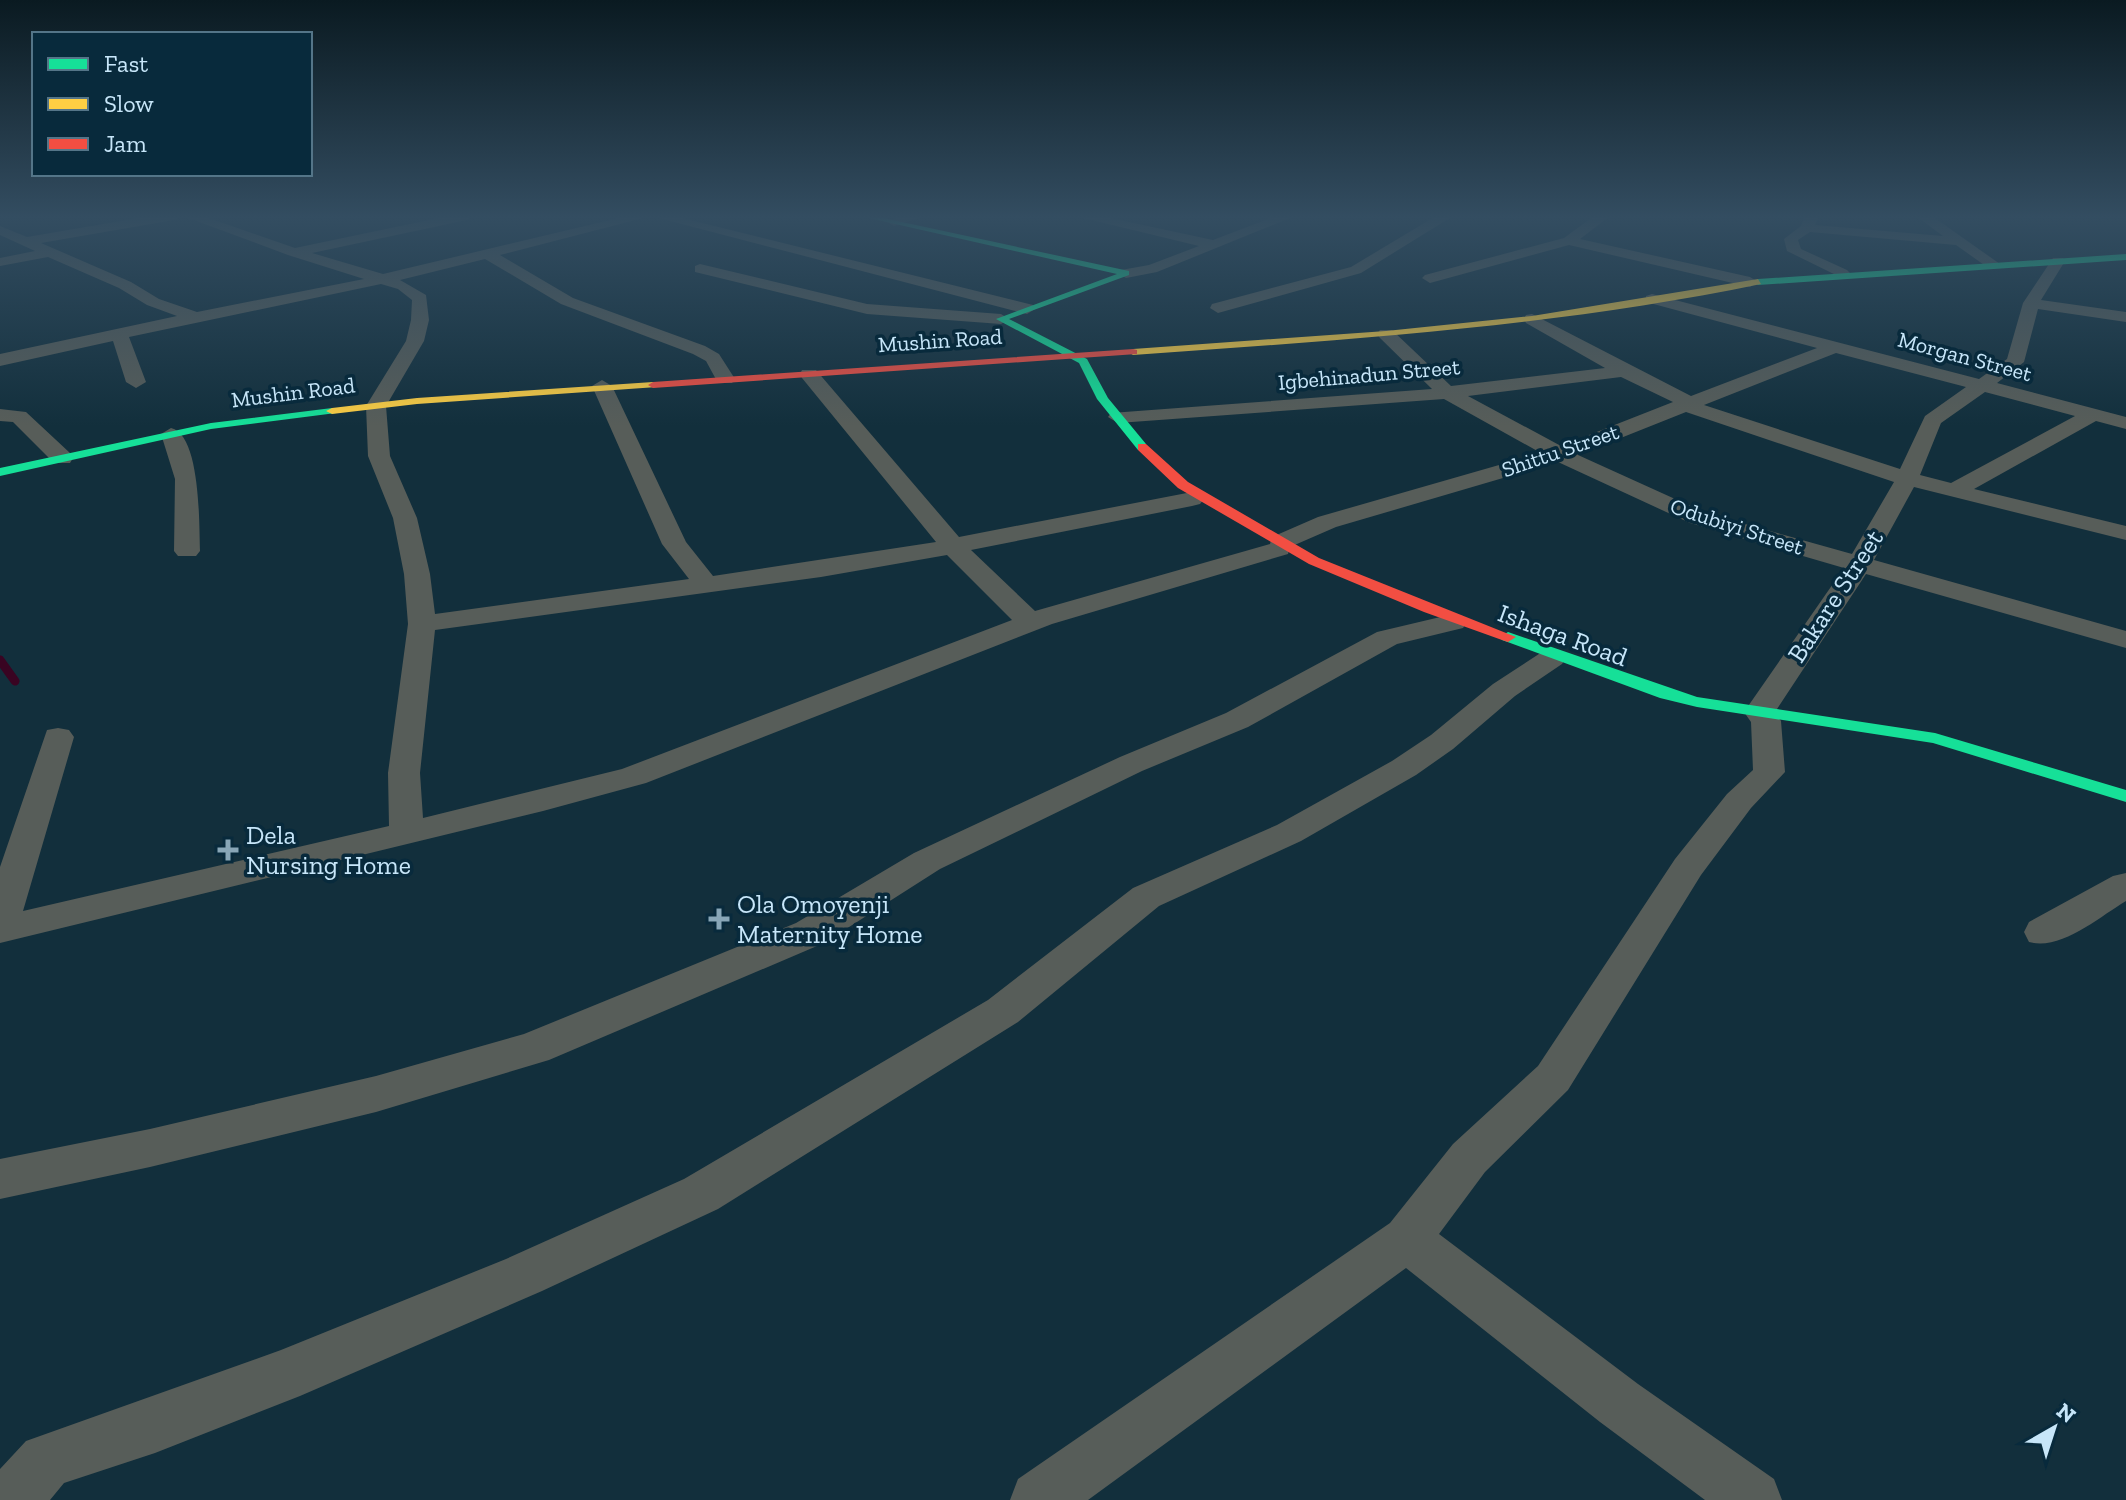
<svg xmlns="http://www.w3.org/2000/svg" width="2126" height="1500" viewBox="0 0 2126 1500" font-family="'Zilla Slab',serif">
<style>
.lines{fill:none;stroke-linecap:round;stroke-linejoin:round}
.stream{stroke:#390422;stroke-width:9}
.street{fill:#575d59;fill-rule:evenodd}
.fast{fill:#16e098;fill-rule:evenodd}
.slow{fill:#ffcf43;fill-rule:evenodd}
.jam{fill:#f24e42;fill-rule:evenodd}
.poi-dot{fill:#88a6b7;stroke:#082a3c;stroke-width:3}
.labels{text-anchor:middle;stroke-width:7;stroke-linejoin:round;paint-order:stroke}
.far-street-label{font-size:22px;fill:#c7e6f9;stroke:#082a3c}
.street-label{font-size:26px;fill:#c7e6f9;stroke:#082a3c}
.poi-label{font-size:26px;fill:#c7e6f9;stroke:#082a3c;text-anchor:start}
</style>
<rect width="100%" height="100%" fill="#122f3c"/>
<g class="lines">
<path class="stream" d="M 0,660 L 15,681"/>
<path class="street" d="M 150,216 L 181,216 L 174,220 L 41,243 L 131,282 L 159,299 L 197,312 L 364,279 L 288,255 L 183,216 L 203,216 L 295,248 L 448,216 L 474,216 L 467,220 L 312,253 L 383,274 L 627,216 L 651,216 L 500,255 L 573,298 L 705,346 L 719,354 L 735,379 L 732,383 L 718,383 L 706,361 L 693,354 L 561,304 L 485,259 L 400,280 L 426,295 L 429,320 L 424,341 L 386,406 L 390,456 L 417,518 L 430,574 L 435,614 L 689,579 L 662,544 L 592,386 L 602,380 L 612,386 L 686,542 L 713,576 L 936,542 L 802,378 L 800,374 L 802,370 L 816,370 L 959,537 L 1192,492 L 1200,494 L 1204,499 L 1200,504 L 1192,506 L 971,550 L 1035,611 L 1270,544 L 1272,537 L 1318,517 L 1541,453 L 1444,399 L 1118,423 L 1108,417 L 1111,413 L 1432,389 L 1380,338 L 1377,334 L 1380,330 L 1392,330 L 1451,386 L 1605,368 L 1526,323 L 1524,319 L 1526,315 L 1532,314 L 1691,396 L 1817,348 L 1646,302 L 1646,296 L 1652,294 L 1979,379 L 2007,359 L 2023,303 L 2053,258 L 2063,258 L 2065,261 L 2041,300 L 2126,312 L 2126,322 L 2038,309 L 2024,362 L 1997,383 L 2126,417 L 2126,429 L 2096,421 L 1974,489 L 2126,526 L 2126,540 L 1914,487 L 1874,560 L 2126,631 L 2126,648 L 1866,574 L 1775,712 L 1781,721 L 1785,772 L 1751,808 L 1701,875 L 1568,1090 L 1485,1172 L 1439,1234 L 1638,1384 L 1774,1479 L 1782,1500 L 1705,1500 L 1600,1422 L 1406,1268 L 1088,1500 L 1010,1500 L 1018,1479 L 1390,1223 L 1453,1144 L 1538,1066 L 1675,859 L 1727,794 L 1753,770 L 1751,722 L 1744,712 L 1844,568 L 1690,523 L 1558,462 L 1336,527 L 1290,547 L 1288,554 L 1052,624 L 646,783 L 543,811 L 0,943 L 0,867 L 47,730 L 58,728 L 69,730 L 74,737 L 23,911 L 389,826 L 388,773 L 408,624 L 404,574 L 393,518 L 368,456 L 366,406 L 406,341 L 411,320 L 412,300 L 398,289 L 381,284 L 129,337 L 146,382 L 136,388 L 126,382 L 113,341 L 0,366 L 0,354 L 177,316 L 147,305 L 119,288 L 48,257 L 0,266 L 0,258 L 35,251 L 0,235 L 0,226 L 27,237 ZM 1836,353 L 1966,387 L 1925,416 L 1900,469 L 1704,405 ZM 1621,377 L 1673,402 L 1561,446 L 1468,396 ZM 1985,392 L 2075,416 L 1951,483 L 1920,475 L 1941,423 ZM 1686,412 L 1894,482 L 1852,554 L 1706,513 L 1578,455 ZM 947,555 L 1012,620 L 622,769 L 423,818 L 420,773 L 435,630 L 821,577 Z
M 651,216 L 674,216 L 1033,305 L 1035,309 L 1027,314 Z
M 902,216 L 925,216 L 894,226 L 887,222 Z
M 1075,216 L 1101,216 L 1213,240 L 1276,216 L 1295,216 L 1157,272 L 1126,278 L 1118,273 L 1121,270 L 1149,265 L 1199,246 Z
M 1436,216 L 1453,216 L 1361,273 L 1218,313 L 1210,308 L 1212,304 L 1351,267 Z
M 1594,216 L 1610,216 L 1580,239 L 1750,277 L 1758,282 L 1750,287 L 1569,245 L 1430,283 L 1422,278 L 1425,275 L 1564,238 Z
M 1805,216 L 1819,216 L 1815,225 L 1943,236 L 1916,216 L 1932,216 L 2000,264 L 1992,269 L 1987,267 L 1956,245 L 1810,232 L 1798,240 L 1801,249 L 1847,270 L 1850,273 L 1842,278 L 1787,251 L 1784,239 L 1801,226 Z
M 700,264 L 867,304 L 1001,314 L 1009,319 L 1001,324 L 867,314 L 695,272 L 695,266 Z
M 0,409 L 26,412 L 70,453 L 73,458 L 70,463 L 54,463 L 13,422 L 0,421 Z
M 171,428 C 201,435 199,525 200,551 L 196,556 L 178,556 L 174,551 L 175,479 L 161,434 Z
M 1453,614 L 1463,616 L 1467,622 L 1463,628 L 1397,644 L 1248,727 L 1142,771 L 940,869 L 824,943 L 549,1060 L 376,1112 L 150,1167 L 0,1199 L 0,1159 L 150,1129 L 376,1076 L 524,1034 L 796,923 L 914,853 L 1120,757 L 1226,713 L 1377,632 Z
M 1552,649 L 1562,652 L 1566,658 L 1562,664 L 1515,696 L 1453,749 L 1416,775 L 1301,841 L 1159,906 L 1018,1022 L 718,1209 L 542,1291 L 300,1396 L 155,1453 L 64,1483 L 50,1500 L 0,1500 L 0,1469 L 26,1441 L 281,1350 L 506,1259 L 684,1179 L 988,1000 L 1133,888 L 1277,825 L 1392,761 L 1431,735 L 1493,684 L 1542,652 Z
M 2126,873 L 2126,901 C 2099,917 2061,951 2029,942 L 2024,932 L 2029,922 L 2113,876 Z"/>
<path class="fast" d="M 860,216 L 874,216 L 1129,271 L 1129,275 L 1009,319 L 1087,359 L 1108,398 L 1146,444 L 1146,450 L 1138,450 L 1097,399 L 1079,363 L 996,319 L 1117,274 Z
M 2126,254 L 2126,260 L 1758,285 L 1754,282 L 1758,279 Z
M 332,408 L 338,411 L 336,413 L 211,429 L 0,476 L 0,468 L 211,423 Z
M 1508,632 L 1697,697 L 1935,733 L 2126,790 L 2126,802 L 1933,743 L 1697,707 L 1660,698 L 1502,640 L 1500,637 Z"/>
<path class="slow" d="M 1758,279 L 1761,284 C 1554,327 1343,340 1133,355 L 1128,352 L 1133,349 L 1386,331 L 1532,316 Z
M 653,382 L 657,383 L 657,387 L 417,404 L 332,414 L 326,411 L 332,408 L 417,398 Z"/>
<path class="jam" d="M 1133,349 L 1137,350 L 1137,354 L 653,388 L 648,385 L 653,382 Z
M 1138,444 L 1146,444 L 1188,482 L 1319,558 L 1516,637 L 1508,642 L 1502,640 L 1424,612 L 1309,564 L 1178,488 L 1138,450 Z"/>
</g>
<linearGradient id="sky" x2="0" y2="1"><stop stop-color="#0a1a21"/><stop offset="0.51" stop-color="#334d61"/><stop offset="1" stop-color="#334d61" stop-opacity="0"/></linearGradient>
<rect width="2126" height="426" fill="url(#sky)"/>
<g class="poi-dot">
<path d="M224 838h8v8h8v8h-8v8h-8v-8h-8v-8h8z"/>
<path d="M715 907h8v8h8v8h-8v8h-8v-8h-8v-8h8z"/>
</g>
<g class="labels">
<g class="far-street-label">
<text transform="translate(940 340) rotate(-4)" y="8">Mushin Road</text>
<text transform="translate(1965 356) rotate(15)" y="8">Morgan Street</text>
<text transform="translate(1369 374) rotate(-5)" y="8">Igbehinadun Street</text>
<text transform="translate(293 392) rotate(-7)" y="8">Mushin Road</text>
<text transform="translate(1560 450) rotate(-19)" y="8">Shittu Street</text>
<text transform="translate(1737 526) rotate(18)" y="8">Odubiyi Street</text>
</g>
<g class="street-label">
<text transform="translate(1835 596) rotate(-57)" y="9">Bakare Street</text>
<text transform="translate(1563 635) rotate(20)" y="9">Ishaga Road</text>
</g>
<g class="poi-label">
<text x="246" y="844">Dela<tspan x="246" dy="30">Nursing Home</tspan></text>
<text x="737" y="913">Ola Omoyenji<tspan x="737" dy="30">Maternity Home</tspan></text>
</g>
</g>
<rect x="32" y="32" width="280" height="144" fill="#082a3c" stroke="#547588" stroke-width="2"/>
<rect x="48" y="58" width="40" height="12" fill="#16e098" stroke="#547588" stroke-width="2"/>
<text x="104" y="72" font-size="24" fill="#c7e6f9">Fast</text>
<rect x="48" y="98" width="40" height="12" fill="#ffcf43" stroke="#547588" stroke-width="2"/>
<text x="104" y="112" font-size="24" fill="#c7e6f9">Slow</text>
<rect x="48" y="138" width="40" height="12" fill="#f24e42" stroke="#547588" stroke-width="2"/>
<text x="104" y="152" font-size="24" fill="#c7e6f9">Jam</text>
<g transform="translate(2054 1428) rotate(39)" stroke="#082a3c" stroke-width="6" paint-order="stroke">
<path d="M0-6L14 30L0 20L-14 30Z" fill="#c7e6f9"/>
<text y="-12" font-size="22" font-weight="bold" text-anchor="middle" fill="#c7e6f9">N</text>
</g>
</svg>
